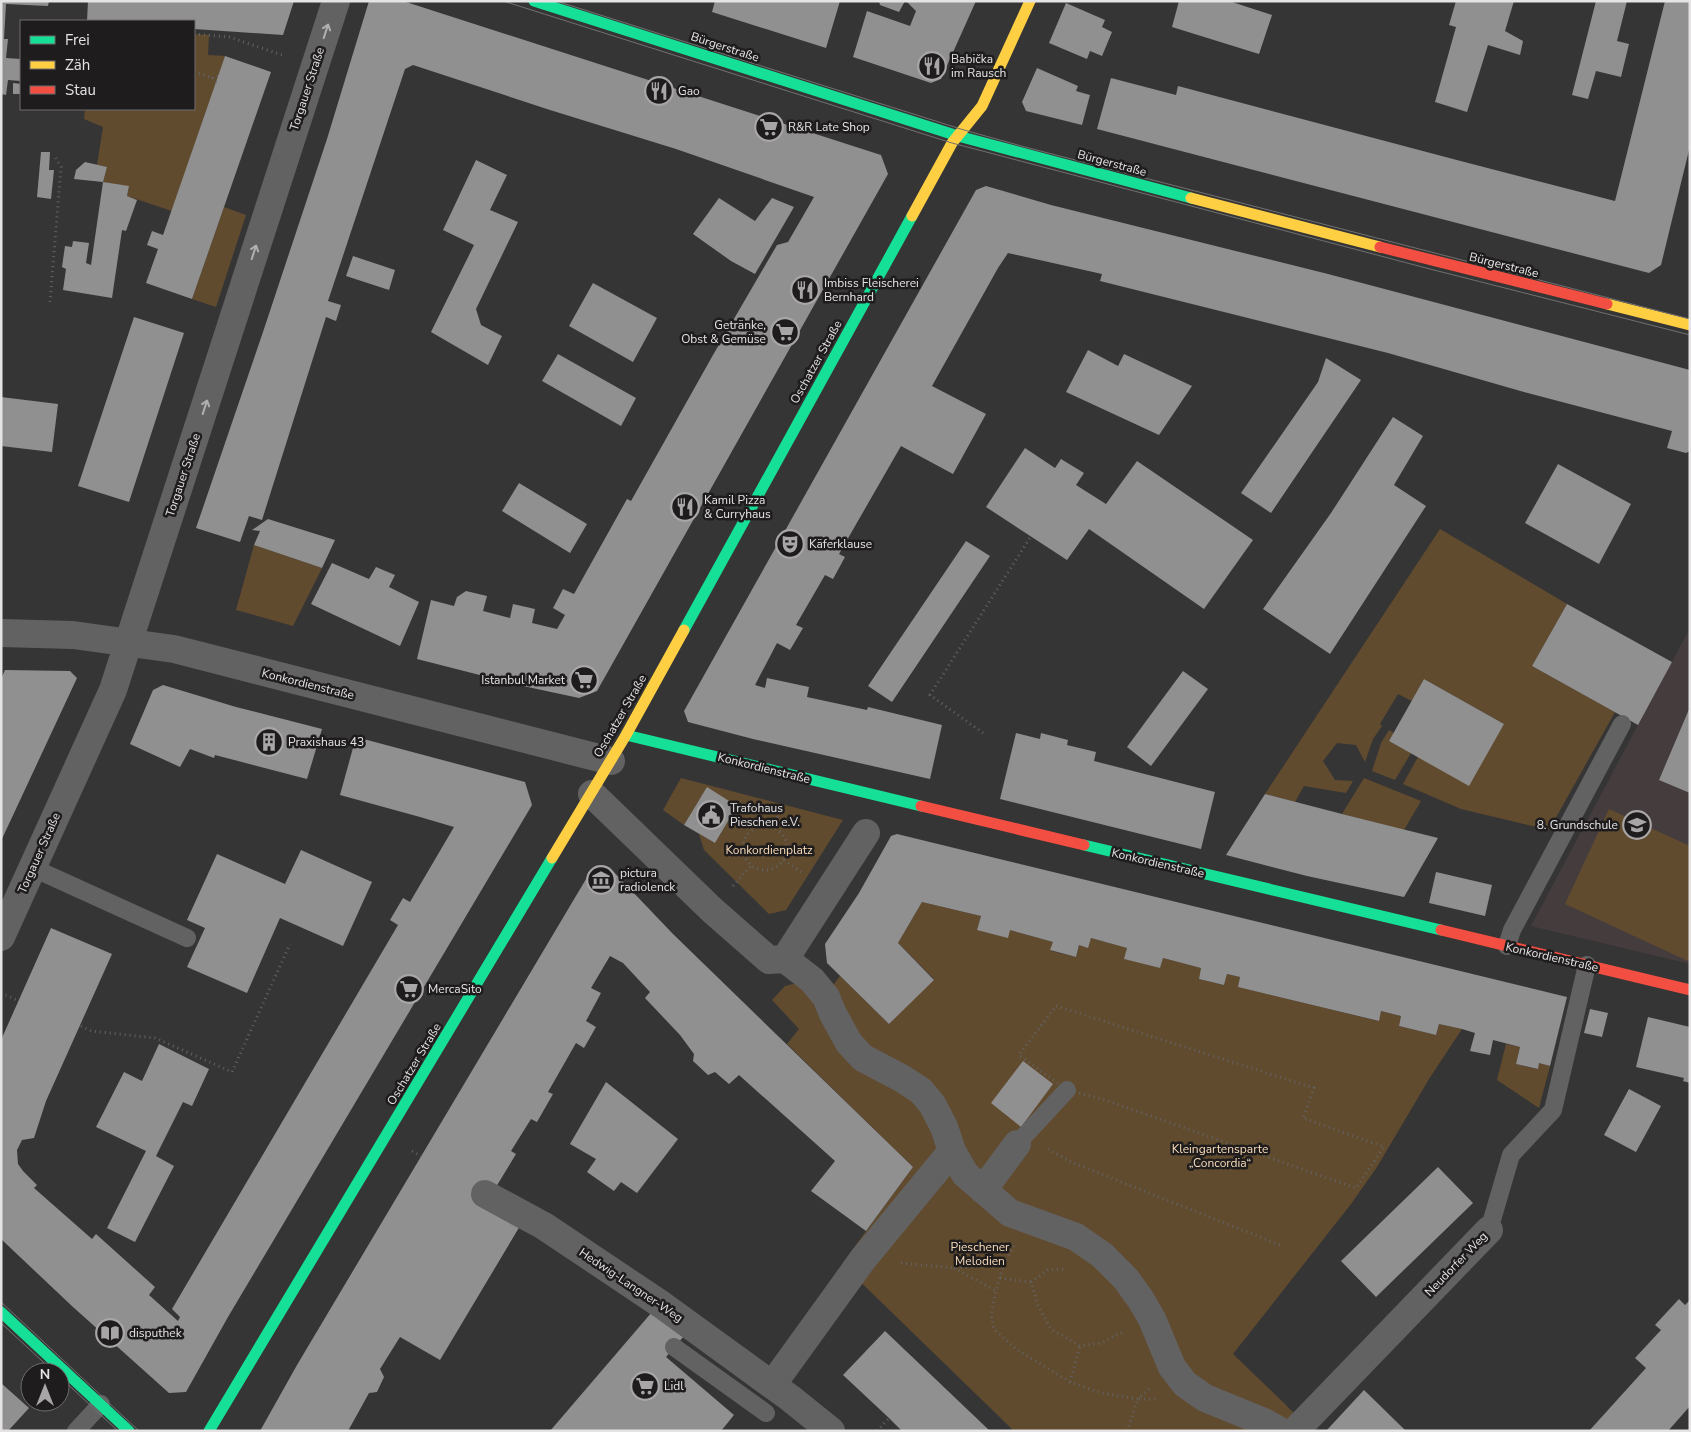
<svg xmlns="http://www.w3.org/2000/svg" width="1691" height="1432" viewBox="0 0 1691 1432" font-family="'Nunito Sans',sans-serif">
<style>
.built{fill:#453c3e}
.green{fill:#614b2f}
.building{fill:#919090}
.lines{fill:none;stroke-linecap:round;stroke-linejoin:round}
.path{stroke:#636363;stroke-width:3;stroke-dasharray:1 4;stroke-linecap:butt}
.lane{stroke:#636263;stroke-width:18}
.street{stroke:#636263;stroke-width:28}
.fast{stroke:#16e098;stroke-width:11}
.slow{stroke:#ffcf43;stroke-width:11}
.jam{stroke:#f24e42;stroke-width:11}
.tram{stroke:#717070;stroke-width:1}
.oneway{stroke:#b1afb0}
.labels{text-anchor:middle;stroke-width:5;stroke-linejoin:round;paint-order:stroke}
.street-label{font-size:12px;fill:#e5e3e4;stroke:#1e1c1d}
.poi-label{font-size:12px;fill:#e5e3e4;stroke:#1e1c1d;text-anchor:start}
.park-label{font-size:12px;fill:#f9dcba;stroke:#1e1c1d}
</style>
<rect width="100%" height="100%" fill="#363535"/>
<path class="built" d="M 1690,628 L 1690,964 L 1531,926 L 1638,725 Z"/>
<path class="green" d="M 194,34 L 209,35 L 208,55 L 225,56 L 172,211 L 127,196 L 129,187 L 103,182 L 107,167 L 97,165 L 103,127 L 84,119 L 85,109 L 194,109 Z
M 224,207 L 246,215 L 216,307 L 192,299 Z
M 1440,529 L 1567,604 L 1532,666 L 1615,712 L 1549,830 L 1461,809 L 1403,784 L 1418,757 L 1504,724 L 1424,679 L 1412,701 L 1398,694 L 1380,724 L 1382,726 L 1373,739 L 1365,762 L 1356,745 L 1337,743 L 1323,761 L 1335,780 L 1353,781 L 1346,793 L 1304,786 L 1295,802 L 1265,794 Z
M 254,545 L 322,568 L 293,626 L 236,610 Z
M 1389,730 L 1394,733 L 1389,741 L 1411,753 L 1395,780 L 1372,771 L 1381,743 Z
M 681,778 L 843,820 L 786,910 L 769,914 L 704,850 L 699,834 L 715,843 L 737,806 L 707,788 L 684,825 L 663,810 Z
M 1364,778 L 1421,801 L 1404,830 L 1342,814 Z
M 1609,809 L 1690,846 L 1690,962 L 1565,904 Z
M 922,902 L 981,916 L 977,930 L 1010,930 L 1053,942 L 1051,951 L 1076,957 L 1079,945 L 1088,947 L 1091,938 L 1127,948 L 1125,959 L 1160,968 L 1163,958 L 1201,968 L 1199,979 L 1224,985 L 1227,974 L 1240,977 L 1239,987 L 1378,1021 L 1381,1011 L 1401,1016 L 1399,1026 L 1436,1035 L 1439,1024 L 1462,1029 L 1429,1079 L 1377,1167 L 1351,1204 L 1233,1354 L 1285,1404 L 1311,1431 L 1014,1431 L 842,1264 L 913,1167 L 787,1044 L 799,1029 L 772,1000 L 785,986 L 797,983 L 807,990 L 816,1008 L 840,976 L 889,1024 L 934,979 L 898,943 Z
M 1506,1044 L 1520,1047 L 1516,1064 L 1537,1069 L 1539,1063 L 1550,1066 L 1539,1108 L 1497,1080 Z"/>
<path class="building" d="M 1,1 L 49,1 L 48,6 L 6,4 L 4,39 L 8,39 L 6,58 L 21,59 L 21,81 L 8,80 L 6,95 L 1,94 Z
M 88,1 L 294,1 L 283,35 L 194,29 L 194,21 L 87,21 Z
M 369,1 L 403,1 L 881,155 L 888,174 L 597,691 L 579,698 L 523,686 L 417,659 L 431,600 L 454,606 L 457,597 L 466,591 L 487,596 L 483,611 L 510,618 L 513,604 L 535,609 L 532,623 L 557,629 L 565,615 L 553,608 L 563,589 L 574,594 L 627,499 L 631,501 L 713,355 L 777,245 L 788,242 L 814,197 L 676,149 L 550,110 L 413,65 L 405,69 L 328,301 L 341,305 L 336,321 L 326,317 L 262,520 L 249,516 L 240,542 L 196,528 L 264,329 L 327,139 Z
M 715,1 L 840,1 L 826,48 L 712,12 Z
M 879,1 L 905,1 L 899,12 L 880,5 Z
M 906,1 L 976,1 L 941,79 L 931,83 L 853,57 L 867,11 L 910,26 L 916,11 Z
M 1179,1 L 1229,1 L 1272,15 L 1259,54 L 1172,27 Z
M 1456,1 L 1514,1 L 1505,31 L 1523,41 L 1520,55 L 1488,45 L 1467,112 L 1435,102 L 1456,27 L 1449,25 Z
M 1596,1 L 1627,1 L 1617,41 L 1629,44 L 1621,77 L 1596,71 L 1588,99 L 1572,95 Z
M 1665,1 L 1690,1 L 1690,146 L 1661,265 L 1649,273 L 1097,129 L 1111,78 L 1176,95 L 1178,86 L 1453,159 L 1615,201 Z
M 1066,3 L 1105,20 L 1102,27 L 1112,32 L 1102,56 L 1090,51 L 1087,59 L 1049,43 Z
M 225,56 L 271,72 L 192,299 L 146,283 L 158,249 L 147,245 L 152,231 L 163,235 Z
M 1037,68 L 1078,86 L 1076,91 L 1090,95 L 1082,125 L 1026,111 L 1022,102 Z
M 13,83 L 21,84 L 21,94 L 13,94 Z
M 41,152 L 50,152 L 49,170 L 54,170 L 51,199 L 37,197 Z
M 476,160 L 507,175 L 490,210 L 518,222 L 476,309 L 481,325 L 502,336 L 488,365 L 431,332 L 474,245 L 443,230 Z
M 85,162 L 107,167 L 103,182 L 74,179 L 76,170 Z
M 103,182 L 129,186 L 127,196 L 137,200 L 126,231 L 122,230 L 112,298 L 63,290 L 66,269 L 62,267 L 65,246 L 72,247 L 73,241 L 89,243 L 86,263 L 91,265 Z
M 986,186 L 1051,205 L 1328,274 L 1690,370 L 1690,451 L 1686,453 L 1667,448 L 1672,431 L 1524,392 L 1388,353 L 1100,281 L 1102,274 L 1008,253 L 998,268 L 932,386 L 986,414 L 953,474 L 901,446 L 839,554 L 845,557 L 833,579 L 825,575 L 796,625 L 803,628 L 790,650 L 777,643 L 755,685 L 765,688 L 767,678 L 809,687 L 807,697 L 867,710 L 868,707 L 942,725 L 930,779 L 753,739 L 688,722 L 684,711 L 976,190 Z
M 719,198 L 755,221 L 772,198 L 794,207 L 755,274 L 731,261 L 693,234 Z
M 353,256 L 395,270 L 389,290 L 346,276 Z
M 593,283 L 657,318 L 633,362 L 569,326 Z
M 134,317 L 184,333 L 129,502 L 78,486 Z
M 1088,350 L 1118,366 L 1124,354 L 1192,386 L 1159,435 L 1066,392 Z
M 558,354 L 636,398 L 621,426 L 542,381 Z
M 1326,358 L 1361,380 L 1271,513 L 1241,493 L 1318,382 Z
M 1,397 L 58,404 L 52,452 L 1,446 Z
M 1393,417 L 1423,436 L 1394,485 L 1426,506 L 1330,654 L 1263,609 L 1331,513 Z
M 1025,448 L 1055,468 L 1061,459 L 1084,473 L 1076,485 L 1106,504 L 1137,461 L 1253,540 L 1204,609 L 1089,529 L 1067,560 L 986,507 Z
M 1558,464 L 1631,504 L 1599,564 L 1525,523 Z
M 519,483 L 587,524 L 570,553 L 502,511 Z
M 268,519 L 335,540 L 322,568 L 254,545 L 260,531 L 252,530 Z
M 966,541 L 990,556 L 892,702 L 868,686 Z
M 332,563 L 369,579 L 376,567 L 395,575 L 389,587 L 419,602 L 400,646 L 311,604 Z
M 1567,604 L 1672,662 L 1638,725 L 1532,666 Z
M 5,670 L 70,671 L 77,678 L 1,841 L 1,679 Z
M 1183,671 L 1208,689 L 1151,766 L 1127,747 Z
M 1424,679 L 1504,724 L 1469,786 L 1389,741 Z
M 163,685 L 236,707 L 322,729 L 307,779 L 215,755 L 214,758 L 190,749 L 180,767 L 130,744 L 153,690 Z
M 1690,707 L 1690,793 L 1659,780 Z
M 1016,733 L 1040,739 L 1041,733 L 1068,740 L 1067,745 L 1096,752 L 1094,761 L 1215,792 L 1201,849 L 1000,799 Z
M 356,737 L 525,782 L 532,805 L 228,1317 L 186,1392 L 169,1393 L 73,1307 L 1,1239 L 1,1040 L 51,928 L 112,954 L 46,1101 L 34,1138 L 22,1140 L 17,1150 L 18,1164 L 23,1171 L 37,1185 L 34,1188 L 92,1239 L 96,1234 L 155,1287 L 149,1295 L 178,1321 L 180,1317 L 172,1309 L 398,925 L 390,920 L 403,898 L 410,902 L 454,827 L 420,817 L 340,795 Z
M 707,787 L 737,806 L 715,843 L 684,825 Z
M 1265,794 L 1342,814 L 1438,838 L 1404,897 L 1307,876 L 1226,855 Z
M 897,834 L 1567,997 L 1550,1066 L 1539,1063 L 1538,1069 L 1516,1064 L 1520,1047 L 1493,1040 L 1490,1055 L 1470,1051 L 1475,1033 L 1462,1029 L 1439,1024 L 1436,1035 L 1399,1026 L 1401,1016 L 1381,1011 L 1379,1021 L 1238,987 L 1240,977 L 1227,974 L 1224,985 L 1199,979 L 1201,968 L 1163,958 L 1160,968 L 1124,959 L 1127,948 L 1091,938 L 1088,948 L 1079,945 L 1076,957 L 1050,950 L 1053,942 L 1010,930 L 1008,938 L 977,930 L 981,916 L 922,902 L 898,943 L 934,980 L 889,1024 L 827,963 L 825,944 L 859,893 L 891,836 Z
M 301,850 L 372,882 L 343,946 L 280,918 L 247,993 L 187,967 L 205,928 L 187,920 L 217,854 L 285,884 Z
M 609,867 L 673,934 L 913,1167 L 866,1231 L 811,1191 L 835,1161 L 739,1075 L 729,1084 L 715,1072 L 708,1075 L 693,1061 L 694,1054 L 680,1035 L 645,998 L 650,992 L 623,963 L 610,956 L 591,988 L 601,993 L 586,1021 L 596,1027 L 584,1048 L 576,1043 L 548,1092 L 553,1094 L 537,1122 L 531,1119 L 511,1151 L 516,1154 L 496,1187 L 520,1226 L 440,1360 L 400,1337 L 380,1369 L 384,1377 L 377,1392 L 369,1393 L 348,1431 L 260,1431 L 297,1365 L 592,869 Z
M 1436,872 L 1492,885 L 1485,916 L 1429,903 Z
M 1590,1009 L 1608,1013 L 1602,1037 L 1584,1033 Z
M 1648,1017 L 1690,1027 L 1690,1083 L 1683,1081 L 1684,1078 L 1636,1067 Z
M 159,1044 L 209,1069 L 192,1106 L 183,1102 L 156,1156 L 174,1166 L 135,1242 L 107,1228 L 146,1151 L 96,1127 L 124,1072 L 142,1081 Z
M 1023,1061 L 1053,1084 L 1021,1127 L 991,1103 Z
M 606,1082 L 678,1139 L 637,1193 L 621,1182 L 614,1191 L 587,1172 L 596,1159 L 570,1144 Z
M 1629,1089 L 1661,1106 L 1636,1152 L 1604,1135 Z
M 1438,1167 L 1473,1203 L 1376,1297 L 1341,1261 Z
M 1679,1299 L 1685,1305 L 1690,1300 L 1690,1406 L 1668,1431 L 1589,1431 L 1646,1368 L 1635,1358 L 1661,1330 L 1655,1325 Z
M 652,1312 L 684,1336 L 666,1357 L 734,1415 L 721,1431 L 550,1431 Z
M 885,1331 L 990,1431 L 902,1431 L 889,1418 L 843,1375 Z
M 1,1383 L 29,1408 L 8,1431 L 1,1431 Z
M 1364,1390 L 1406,1431 L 1326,1431 Z"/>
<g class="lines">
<path class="path" d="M 194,34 L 229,37 L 285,56
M 194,72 L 213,78
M 216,83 L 213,78 L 218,76
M 50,302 L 61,167 L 54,155
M 983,733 L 930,695 L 1031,536
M743 848a22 22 0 1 1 44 0a22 22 0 1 1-44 0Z
M 775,827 L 780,804
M 784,860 L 804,874
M 733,886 L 751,866
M 1,993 L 19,1001
M 1056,1006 L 1314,1088 L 1303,1118 L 1384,1147 L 1356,1188 L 1105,1100 L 1067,1090 L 1019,1055 Z
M 81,1026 L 91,1031 L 155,1038 L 232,1072 L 290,944
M 1048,1149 L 1071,1162 L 1280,1245
M 412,1151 L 422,1157
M 1014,1246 L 1004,1263 L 996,1291 L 991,1315 L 994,1329 L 1016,1349 L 1070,1382 L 1101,1393 L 1138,1399 L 1150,1388
M 901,1263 L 954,1268 L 1004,1263
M 954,1268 L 996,1291
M 1000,1278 L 1031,1282 L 1038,1306 L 1051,1329 L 1080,1346 L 1102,1343 L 1119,1333 L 1123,1333
M 1031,1282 L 1048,1270 L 1066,1269
M 1070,1382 L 1080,1346
M 877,1431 L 889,1418
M 1127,1431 L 1138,1399 L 1156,1399"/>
<path class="lane" d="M 33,868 L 187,938
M 1507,946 L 1512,930 L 1622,724
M 1017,1144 L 1067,1090
M 1489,1230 L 1511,1155 L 1553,1110 L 1587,965
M 674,1347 L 766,1413
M 76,1431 L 101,1404"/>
<path class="street" d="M 1,633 L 73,635 L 174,649 L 611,761
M 592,794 L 712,910 L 769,960 L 785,959 L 866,833
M 1,937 L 113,690 L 336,1
M 785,959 L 812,980 L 826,997 L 833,1014 L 849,1043 L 863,1058 L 903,1079 L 921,1091 L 932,1104 L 944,1127 L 952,1151 L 965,1174 L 1010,1213 L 1076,1237 L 1102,1255 L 1126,1279 L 1141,1300 L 1152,1319 L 1172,1367 L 1185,1384 L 1205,1398 L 1264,1422 L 1280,1431
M 983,1190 L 1017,1144
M 485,1194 L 544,1226 L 662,1305 L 790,1398 L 831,1431
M 772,1385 L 863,1259 L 952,1151
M 1295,1431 L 1489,1230"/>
<path class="fast" d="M 534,1 L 958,136 L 1191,198
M 684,630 L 912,216
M 626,735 L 921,806
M 1084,845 L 1441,930
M 1,1312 L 129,1431
M 209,1431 L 552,858"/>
<path class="slow" d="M 1191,198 L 1380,247
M 912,216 L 952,143 L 982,106 L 1030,1
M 1607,304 L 1690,325
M 552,858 L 626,735 L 684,630"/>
<path class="jam" d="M 1380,247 L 1607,304
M 921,806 L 1084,845
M 1441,930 L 1690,990"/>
<path class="tram" d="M 503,1 L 952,143 L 1430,269 L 1690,335
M 556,1 L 964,130 L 1025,147 L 1690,319
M 1,1302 L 139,1431
M 1,1323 L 54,1372
M 60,1377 L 118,1431"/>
</g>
<defs><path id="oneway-shaft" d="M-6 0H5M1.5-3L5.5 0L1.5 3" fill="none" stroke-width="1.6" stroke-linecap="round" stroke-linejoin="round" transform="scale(1.25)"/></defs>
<g class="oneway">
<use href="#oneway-shaft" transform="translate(326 31) rotate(-72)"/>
<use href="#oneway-shaft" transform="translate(254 252) rotate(-72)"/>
<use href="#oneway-shaft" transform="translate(205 407) rotate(-72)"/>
</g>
<defs>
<symbol id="restaurant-ring" viewBox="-11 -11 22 22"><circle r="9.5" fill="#1e1c1d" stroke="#a8a6a7" stroke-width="1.5"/><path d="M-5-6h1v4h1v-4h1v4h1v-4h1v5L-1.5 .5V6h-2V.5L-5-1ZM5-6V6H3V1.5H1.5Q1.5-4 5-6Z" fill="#a8a6a7"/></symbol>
<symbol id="supermarket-ring" viewBox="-11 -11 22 22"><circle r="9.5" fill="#1e1c1d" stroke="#a8a6a7" stroke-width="1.5"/><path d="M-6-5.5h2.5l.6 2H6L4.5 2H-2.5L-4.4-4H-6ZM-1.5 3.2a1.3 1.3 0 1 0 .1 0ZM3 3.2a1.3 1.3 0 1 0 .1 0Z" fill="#a8a6a7"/></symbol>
<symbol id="theatre-ring" viewBox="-11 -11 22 22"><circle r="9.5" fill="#1e1c1d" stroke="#a8a6a7" stroke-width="1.5"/><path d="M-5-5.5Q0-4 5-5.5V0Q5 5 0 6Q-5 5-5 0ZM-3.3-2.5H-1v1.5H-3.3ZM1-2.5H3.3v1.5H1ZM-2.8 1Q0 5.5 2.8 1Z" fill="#a8a6a7"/></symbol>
<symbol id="building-ring" viewBox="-11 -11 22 22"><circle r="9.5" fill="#1e1c1d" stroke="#a8a6a7" stroke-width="1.5"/><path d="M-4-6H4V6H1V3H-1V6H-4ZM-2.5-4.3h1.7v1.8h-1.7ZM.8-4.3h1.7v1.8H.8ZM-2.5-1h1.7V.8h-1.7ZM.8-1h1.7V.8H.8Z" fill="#a8a6a7"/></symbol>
<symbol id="civic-ring" viewBox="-11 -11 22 22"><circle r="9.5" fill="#1e1c1d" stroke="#a8a6a7" stroke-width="1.5"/><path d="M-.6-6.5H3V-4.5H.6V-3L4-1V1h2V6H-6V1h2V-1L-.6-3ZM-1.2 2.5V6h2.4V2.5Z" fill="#a8a6a7"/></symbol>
<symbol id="school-ring" viewBox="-11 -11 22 22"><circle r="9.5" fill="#1e1c1d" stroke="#a8a6a7" stroke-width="1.5"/><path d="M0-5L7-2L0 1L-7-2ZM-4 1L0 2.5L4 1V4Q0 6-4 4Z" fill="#a8a6a7"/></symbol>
<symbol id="museum-ring" viewBox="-11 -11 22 22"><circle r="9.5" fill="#1e1c1d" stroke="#a8a6a7" stroke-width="1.5"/><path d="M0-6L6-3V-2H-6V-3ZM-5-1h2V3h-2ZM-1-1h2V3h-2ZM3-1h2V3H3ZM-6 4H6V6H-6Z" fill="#a8a6a7"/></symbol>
<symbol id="library-ring" viewBox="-11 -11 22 22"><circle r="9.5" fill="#1e1c1d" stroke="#a8a6a7" stroke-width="1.5"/><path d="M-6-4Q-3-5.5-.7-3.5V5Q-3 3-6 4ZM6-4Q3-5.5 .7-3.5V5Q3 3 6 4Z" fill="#a8a6a7"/></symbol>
</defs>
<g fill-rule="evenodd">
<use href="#restaurant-ring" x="916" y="50" width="32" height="32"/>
<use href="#restaurant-ring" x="643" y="75" width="32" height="32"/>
<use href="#supermarket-ring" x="753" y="111" width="32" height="32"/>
<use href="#restaurant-ring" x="789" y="274" width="32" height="32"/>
<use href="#supermarket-ring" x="769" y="316" width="32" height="32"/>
<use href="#restaurant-ring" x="669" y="491" width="32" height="32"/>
<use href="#theatre-ring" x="774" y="528" width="32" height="32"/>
<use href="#supermarket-ring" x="568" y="664" width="32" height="32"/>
<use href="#building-ring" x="253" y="726" width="32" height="32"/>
<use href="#civic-ring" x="695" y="799" width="32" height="32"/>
<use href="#school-ring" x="1621" y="809" width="32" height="32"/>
<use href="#museum-ring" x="585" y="864" width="32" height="32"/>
<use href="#supermarket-ring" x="393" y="973" width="32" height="32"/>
<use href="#library-ring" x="94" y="1317" width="32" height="32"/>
<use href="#supermarket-ring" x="629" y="1370" width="32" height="32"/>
</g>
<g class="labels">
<g class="street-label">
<text transform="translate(725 47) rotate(18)" y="4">Bürgerstraße</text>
<text transform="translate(307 89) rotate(-72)" y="4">Torgauer Straße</text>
<text transform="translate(1112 163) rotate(15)" y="4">Bürgerstraße</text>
<text transform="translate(1504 265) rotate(14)" y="4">Bürgerstraße</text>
<text transform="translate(816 362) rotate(-61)" y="4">Oschatzer Straße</text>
<text transform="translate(183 475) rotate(-72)" y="4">Torgauer Straße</text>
<text transform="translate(308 684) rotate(14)" y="4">Konkordienstraße</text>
<text transform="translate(620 716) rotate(-60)" y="4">Oschatzer Straße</text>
<text transform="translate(764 768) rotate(14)" y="4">Konkordienstraße</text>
<text transform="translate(39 853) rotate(-66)" y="4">Torgauer Straße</text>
<text transform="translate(1158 863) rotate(13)" y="4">Konkordienstraße</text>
<text transform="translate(1552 957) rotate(13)" y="4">Konkordienstraße</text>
<text transform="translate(414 1064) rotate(-59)" y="4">Oschatzer Straße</text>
<text transform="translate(1456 1264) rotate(-46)" y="4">Neudorfer Weg</text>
<text transform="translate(631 1285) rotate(34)" y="4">Hedwig-Langner-Weg</text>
</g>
<g class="poi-label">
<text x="951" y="63">Babička<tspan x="951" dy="14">im Rausch</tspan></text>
<text x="678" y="95">Gao</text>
<text x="788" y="131">R&amp;R Late Shop</text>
<text x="824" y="287">Imbiss Fleischerei<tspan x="824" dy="14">Bernhard</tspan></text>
<text x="766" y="329" text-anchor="end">Getränke,<tspan x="766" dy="14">Obst &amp; Gemüse</tspan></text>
<text x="704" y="504">Kamil Pizza<tspan x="704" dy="14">&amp; Curryhaus</tspan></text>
<text x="809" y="548">Käferklause</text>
<text x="565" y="684" text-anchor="end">Istanbul Market</text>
<text x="288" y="746">Praxishaus 43</text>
<text x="730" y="812">Trafohaus<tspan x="730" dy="14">Pieschen e.V.</tspan></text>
<text x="1618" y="829" text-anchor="end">8. Grundschule</text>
<text x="620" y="877">pictura<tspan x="620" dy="14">radiolenck</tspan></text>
<text x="428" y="993">MercaSito</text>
<text x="129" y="1337">disputhek</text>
<text x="664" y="1390">Lidl</text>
</g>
<g class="park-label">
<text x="769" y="854">Konkordienplatz</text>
<text x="1220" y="1153">Kleingartensparte<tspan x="1220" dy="14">„Concordia“</tspan></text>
<text x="980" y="1251">Pieschener<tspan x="980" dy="14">Melodien</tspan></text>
</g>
</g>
<rect width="1691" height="1432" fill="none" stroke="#e5e3e4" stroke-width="5"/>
<rect x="20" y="20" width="175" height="90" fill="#1e1c1d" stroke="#6e6c6d"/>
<rect x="30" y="36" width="25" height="8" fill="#16e098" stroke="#6e6c6d"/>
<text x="65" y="45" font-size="15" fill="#e5e3e4">Frei</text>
<rect x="30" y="61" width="25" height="8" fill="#ffcf43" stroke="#6e6c6d"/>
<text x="65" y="70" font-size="15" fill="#e5e3e4">Zäh</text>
<rect x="30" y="86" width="25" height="8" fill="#f24e42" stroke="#6e6c6d"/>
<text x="65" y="95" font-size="15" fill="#e5e3e4">Stau</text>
<g transform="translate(45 1387)"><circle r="24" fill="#1e1c1d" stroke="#6e6c6d"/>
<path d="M0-4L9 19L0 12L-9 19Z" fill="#a8a6a7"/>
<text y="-8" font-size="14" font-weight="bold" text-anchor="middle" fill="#e5e3e4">N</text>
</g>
</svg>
